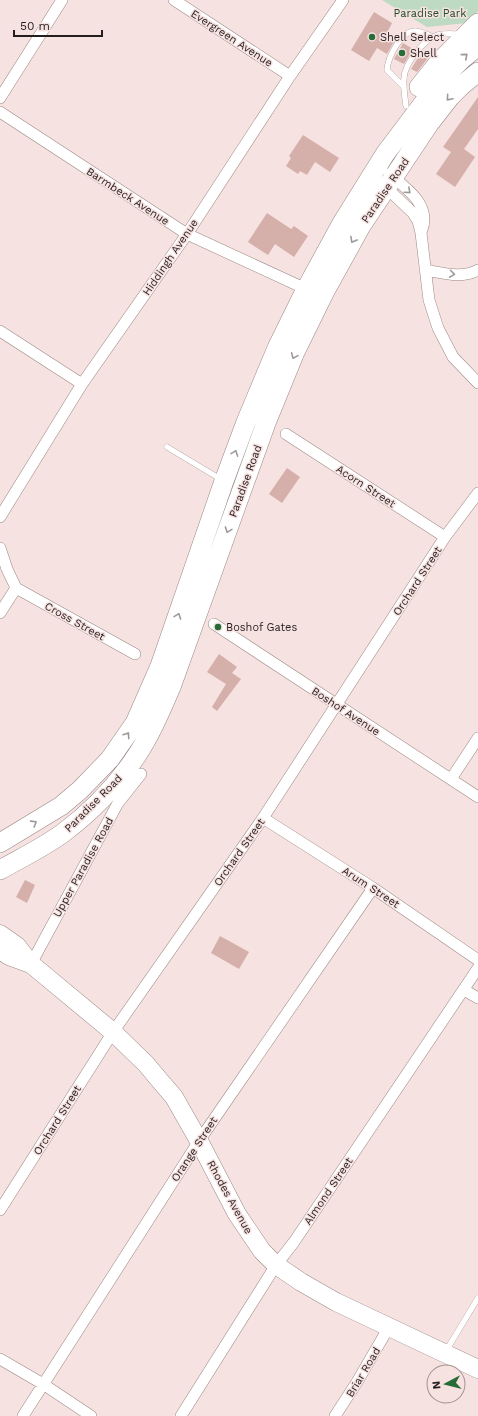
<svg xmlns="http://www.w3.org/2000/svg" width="478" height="1416" viewBox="0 0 478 1416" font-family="'Work Sans',sans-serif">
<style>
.green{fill:#bfdac2}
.building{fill:#d5afaa}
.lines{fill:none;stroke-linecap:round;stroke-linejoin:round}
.service-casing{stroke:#9a8986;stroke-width:6}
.minor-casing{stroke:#9a8986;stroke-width:12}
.primary-casing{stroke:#9a8986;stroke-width:19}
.trunk-casing{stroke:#9a8986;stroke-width:20}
.service{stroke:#fff;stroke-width:5.5}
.minor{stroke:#fff;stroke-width:11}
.primary{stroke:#fff;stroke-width:18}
.trunk{stroke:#fff;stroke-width:19}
.oneway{stroke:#9d9a9a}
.poi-dot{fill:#276b36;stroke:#f6e2e0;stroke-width:1.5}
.labels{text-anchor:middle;stroke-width:3;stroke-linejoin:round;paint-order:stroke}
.park-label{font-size:11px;fill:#214b29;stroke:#f6e2e0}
.poi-label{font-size:11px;fill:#251e1e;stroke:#f6e2e0;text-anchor:start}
.street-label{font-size:11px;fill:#251e1e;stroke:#f6e2e0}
</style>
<rect width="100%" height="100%" fill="#f6e2e0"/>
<path class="green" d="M 382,0 L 478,0 L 478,11 L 467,23 L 427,27 Z"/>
<path class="building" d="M 374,12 L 392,23 L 387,33 L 396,38 L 387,54 L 377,48 L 369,61 L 351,50 Z
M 403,43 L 413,49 L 404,64 L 394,59 Z
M 421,53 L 428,58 L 417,72 L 411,69 Z
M 478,97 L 478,129 L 464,149 L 475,157 L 455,187 L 436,174 L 451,152 L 443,147 Z
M 303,135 L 339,158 L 330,172 L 315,162 L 307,175 L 300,171 L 298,174 L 286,166 L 291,158 L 289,156 Z
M 267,213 L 291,229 L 294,226 L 308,236 L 294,257 L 275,244 L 268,255 L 248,242 Z
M 287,468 L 300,477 L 282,503 L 269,494 Z
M 219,654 L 237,667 L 232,673 L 241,679 L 217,711 L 212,707 L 226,684 L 207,672 Z
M 25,880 L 35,885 L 27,903 L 16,897 Z
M 220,936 L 249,952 L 239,969 L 211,953 Z"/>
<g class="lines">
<defs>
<path id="service" d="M 404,87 L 387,70 C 388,57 401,31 415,31 C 421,31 428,35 433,37
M 406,106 C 405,97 403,87 404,78 C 405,63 424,39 438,35 C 445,33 453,34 460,34
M 167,447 L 222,480
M 446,1351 L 478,1298"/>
<path id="minor" d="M 174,0 L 290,76
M 0,98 L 62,0
M 0,112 L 187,234 L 306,289
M 372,174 L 413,213 L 418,221 L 421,233 L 429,300 L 438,328 L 453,357 L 478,383
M 389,174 C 406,188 431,204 422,230
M 425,270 C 443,273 462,279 478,270
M 0,331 L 82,384
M 286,434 L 445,537
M 0,517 L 82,384 L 187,234 L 290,76 L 343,0
M 0,548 L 7,569 L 16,588 L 0,613
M 16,588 L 135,654
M 214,624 L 478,797
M 451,779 L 478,738
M 263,818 L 373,888 L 478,960
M 31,964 L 118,803 L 141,774
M 464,990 L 478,998
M 0,1210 L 113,1032 L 263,818 L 445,537 L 478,493
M 0,1359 L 43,1384 L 91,1416
M 23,1416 L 199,1141 L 373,888
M 181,1416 L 276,1265 L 294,1242 L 478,968
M 335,1416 L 357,1382 L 389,1327"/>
<path id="primary" d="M 0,934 L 17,946 L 31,964 L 113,1032 L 146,1064 L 161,1082 L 174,1097 L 199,1141 L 237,1214 L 262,1251 L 276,1265 L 301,1282 L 336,1302 L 478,1369
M 0,950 L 9,956 L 28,963"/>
<path id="trunk" d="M 419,87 L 439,62 L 478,23
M 0,843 L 61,806 L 80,790 L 110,759 L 135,723 L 160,666 L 224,481 L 246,422 L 277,348 L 306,289 L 342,223 L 385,154 L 440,81 L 461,60 L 478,46
M 0,870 C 21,858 44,847 63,833 C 91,812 118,784 137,755 C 151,734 161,710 171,687 L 266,423 L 295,352 L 324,293 L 361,226 L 429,124 L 450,97 L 461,86 L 478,72"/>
</defs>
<use href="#service" class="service-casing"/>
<use href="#minor" class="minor-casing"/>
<use href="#primary" class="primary-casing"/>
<use href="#trunk" class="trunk-casing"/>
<use href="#service" class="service"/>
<use href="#minor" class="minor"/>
<use href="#primary" class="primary"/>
<use href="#trunk" class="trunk"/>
</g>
<defs><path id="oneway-chevron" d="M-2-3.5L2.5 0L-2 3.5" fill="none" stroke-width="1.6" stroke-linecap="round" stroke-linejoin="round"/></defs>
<g class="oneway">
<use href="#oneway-chevron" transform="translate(465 56) rotate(-40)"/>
<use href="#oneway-chevron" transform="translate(449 98) rotate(131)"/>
<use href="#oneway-chevron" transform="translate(408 191) rotate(42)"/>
<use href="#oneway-chevron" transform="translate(353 240) rotate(119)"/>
<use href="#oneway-chevron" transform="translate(452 274) rotate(8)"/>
<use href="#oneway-chevron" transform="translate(294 356) rotate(114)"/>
<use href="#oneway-chevron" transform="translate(235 453) rotate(-69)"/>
<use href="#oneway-chevron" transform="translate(228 530) rotate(110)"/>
<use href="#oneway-chevron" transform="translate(178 616) rotate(-70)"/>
<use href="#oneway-chevron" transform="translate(127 735) rotate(-56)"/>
<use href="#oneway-chevron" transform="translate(34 823) rotate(-32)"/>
</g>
<g class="poi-dot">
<circle cx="372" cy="37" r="4"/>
<circle cx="402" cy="53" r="4"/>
<circle cx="218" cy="627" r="4"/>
</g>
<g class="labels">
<g class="park-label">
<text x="430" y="17">Paradise Park</text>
</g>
<g class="poi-label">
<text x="380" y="41">Shell Select</text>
<text x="410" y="57">Shell</text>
<text x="226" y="631">Boshof Gates</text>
</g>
<g class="street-label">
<text transform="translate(232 38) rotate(33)" y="4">Evergreen Avenue</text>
<text transform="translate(385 190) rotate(-56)" y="4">Paradise Road</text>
<text transform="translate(128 196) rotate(33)" y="4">Barmbeck Avenue</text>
<text transform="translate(170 257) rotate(-56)" y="4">Hiddingh Avenue</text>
<text transform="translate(245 481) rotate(-70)" y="4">Paradise Road</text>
<text transform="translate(366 486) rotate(33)" y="4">Acorn Street</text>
<text transform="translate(417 581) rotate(-57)" y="4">Orchard Street</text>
<text transform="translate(75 621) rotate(29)" y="4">Cross Street</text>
<text transform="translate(346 711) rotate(33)" y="4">Boshof Avenue</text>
<text transform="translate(93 803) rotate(-45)" y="4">Paradise Road</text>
<text transform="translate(239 852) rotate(-55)" y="4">Orchard Street</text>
<text transform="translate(83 867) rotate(-61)" y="4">Upper Paradise Road</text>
<text transform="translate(371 887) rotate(33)" y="4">Arum Street</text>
<text transform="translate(57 1120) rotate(-58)" y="4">Orchard Street</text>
<text transform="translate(194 1149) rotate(-57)" y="4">Orange Street</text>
<text transform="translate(328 1191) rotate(-56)" y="4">Almond Street</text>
<text transform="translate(230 1197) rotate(61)" y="4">Rhodes Avenue</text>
<text transform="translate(363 1372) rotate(-59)" y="4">Briar Road</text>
</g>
</g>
<g transform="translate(446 1384) rotate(263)"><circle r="19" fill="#f6e2e0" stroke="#a29492"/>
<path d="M0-3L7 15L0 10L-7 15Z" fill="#276b36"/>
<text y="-6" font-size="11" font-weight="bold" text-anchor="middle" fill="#251e1e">N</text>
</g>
<path d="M14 30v6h88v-6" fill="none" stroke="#251e1e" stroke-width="2"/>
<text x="20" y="30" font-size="12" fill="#251e1e" stroke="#f6e2e0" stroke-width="3" paint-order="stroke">50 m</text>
</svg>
